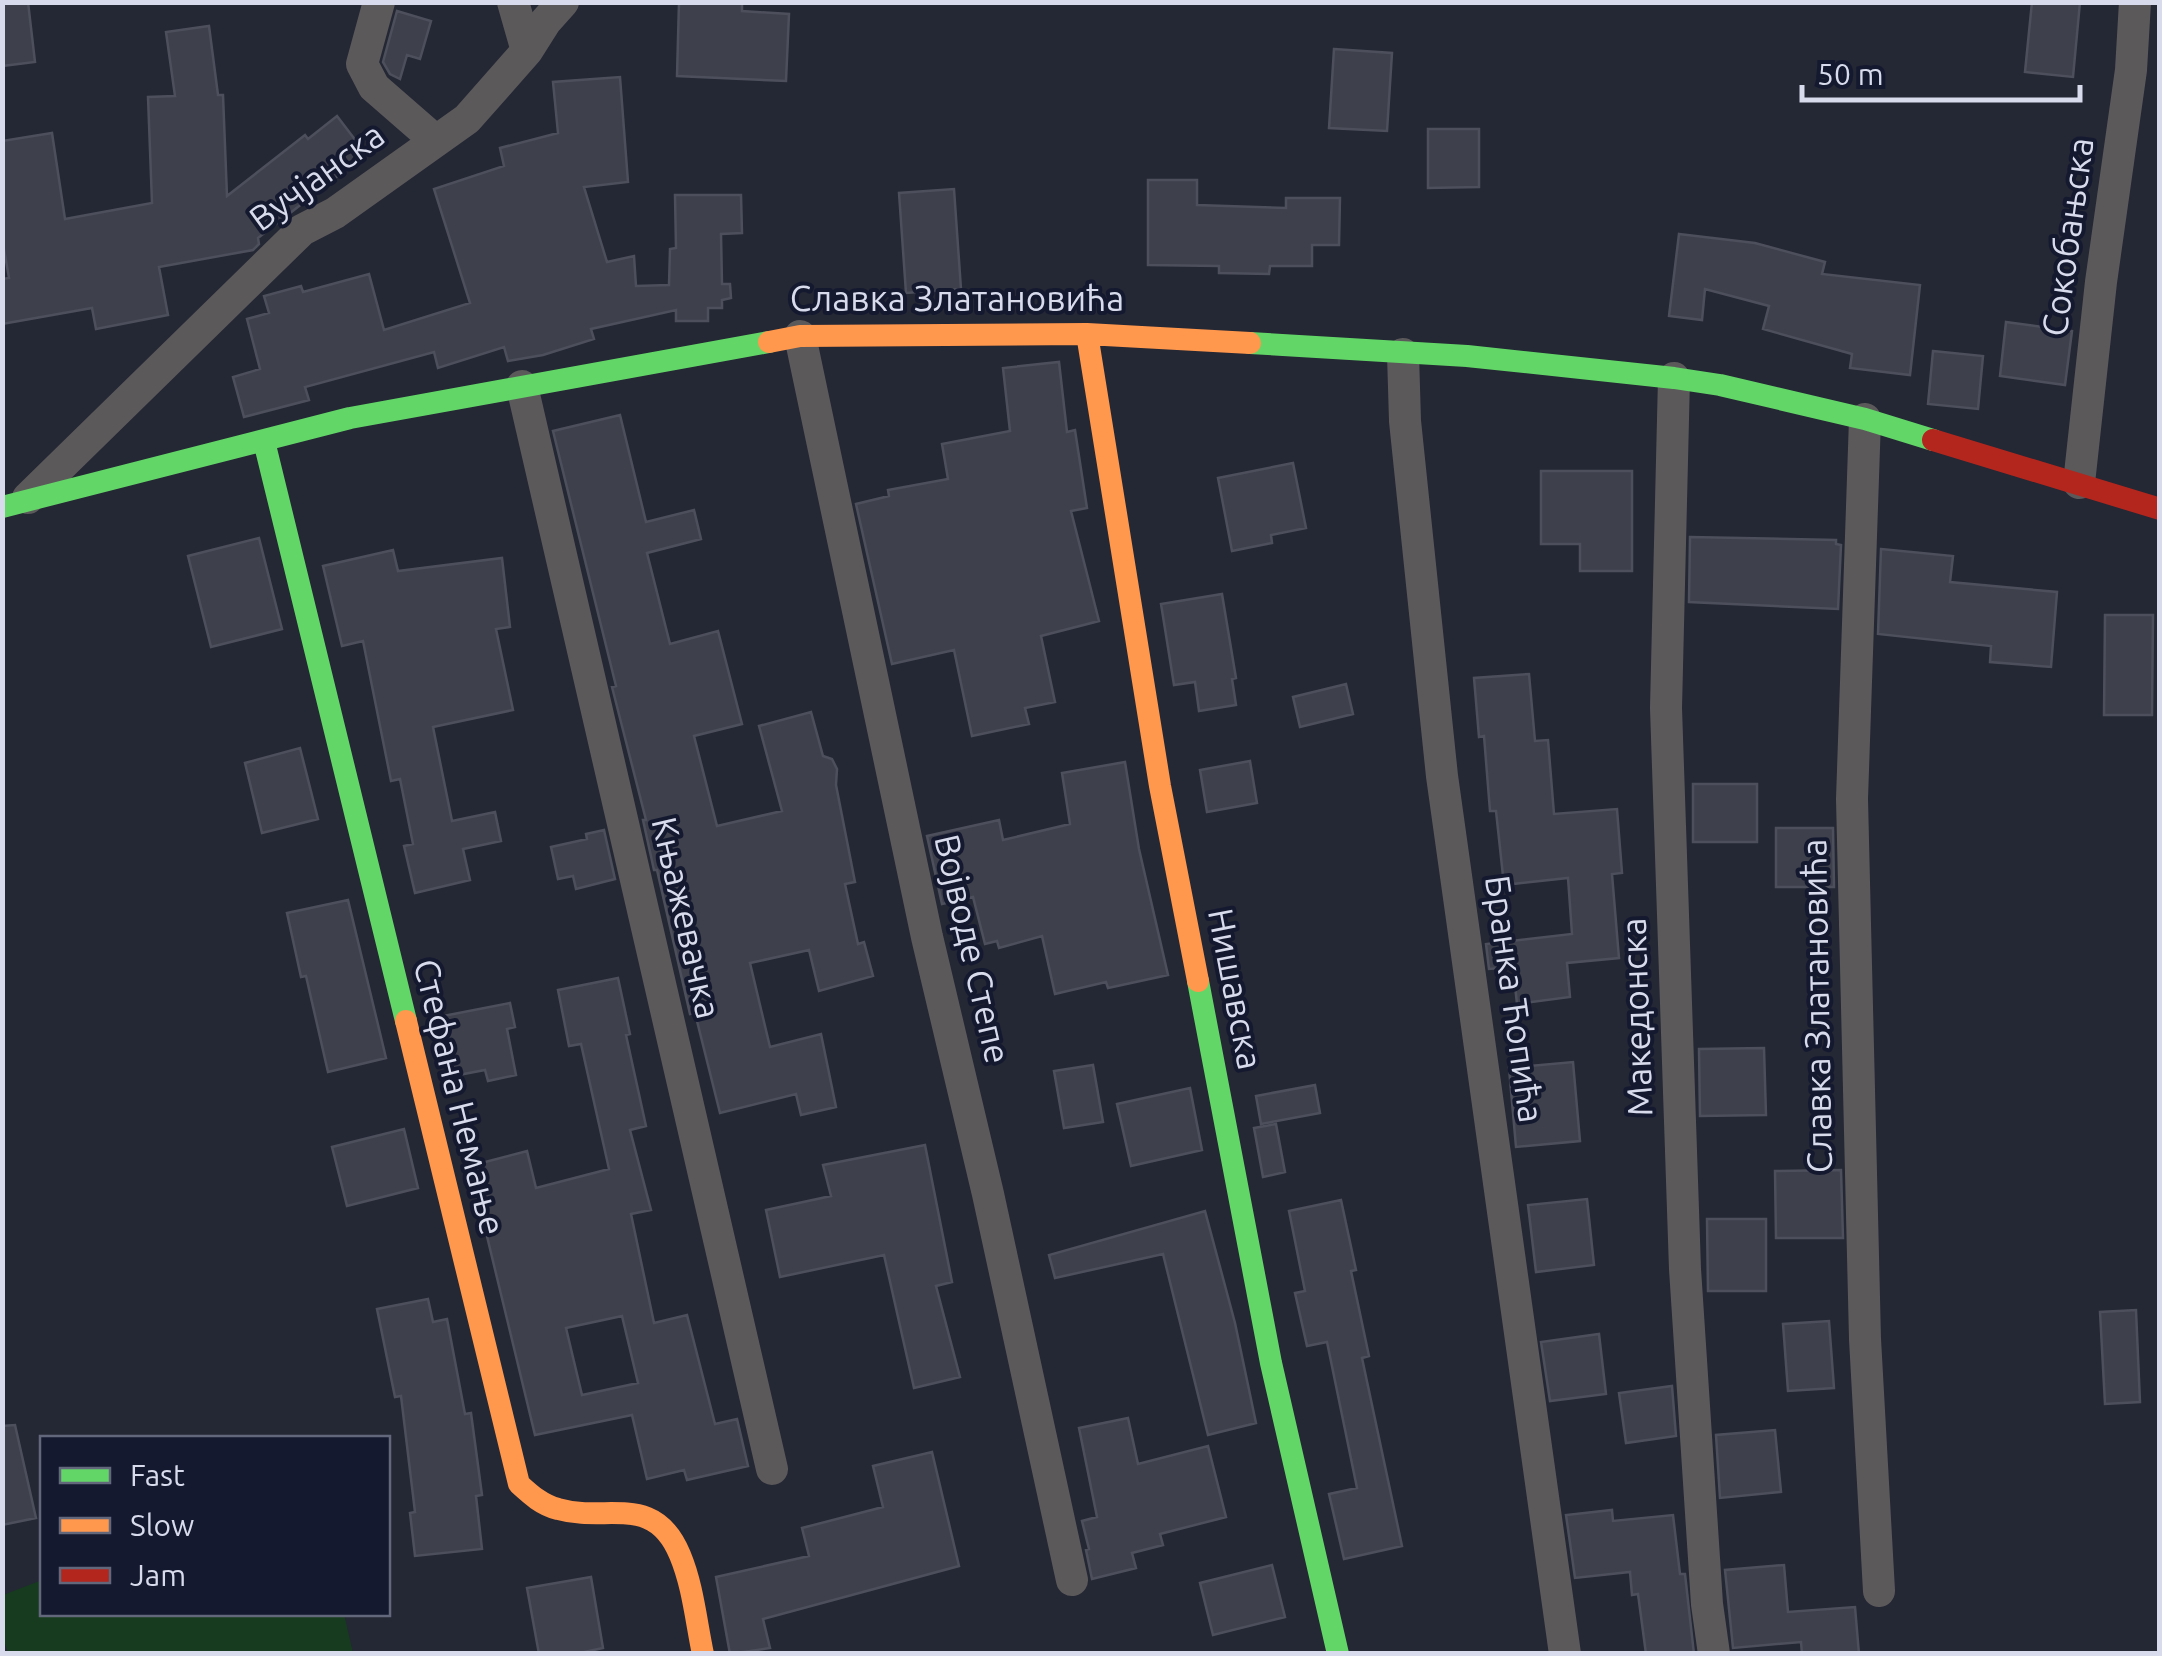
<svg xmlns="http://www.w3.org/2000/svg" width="2162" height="1656" viewBox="0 0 2162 1656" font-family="Ubuntu,sans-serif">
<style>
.green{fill:#173b1e}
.building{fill:#3e414c;stroke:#4d505c;stroke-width:2.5;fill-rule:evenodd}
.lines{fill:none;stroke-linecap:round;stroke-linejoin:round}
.street{stroke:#5c595b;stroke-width:32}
.fast{stroke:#63d668;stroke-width:22}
.slow{stroke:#ff974d;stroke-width:22}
.jam{stroke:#b3261e;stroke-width:22}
.labels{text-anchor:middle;stroke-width:8;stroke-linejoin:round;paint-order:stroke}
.street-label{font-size:35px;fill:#d7dbeb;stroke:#151930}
</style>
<rect width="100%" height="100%" fill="#242734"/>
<path class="green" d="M 42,1580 L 42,1614 L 344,1614 L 353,1653 L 8,1653 L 3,1638 L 3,1595 Z"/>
<path class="building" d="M 2,2 L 28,2 L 35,62 L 2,66 Z
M 679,2 L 742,2 L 742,11 L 789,14 L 786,81 L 677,76 Z
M 2032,2 L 2080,2 L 2073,77 L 2025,72 Z
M 397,11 L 431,21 L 420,59 L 407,55 L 400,79 L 390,74 L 383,62 Z
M 209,26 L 218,95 L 223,95 L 227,196 L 305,135 L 308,139 L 337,116 L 366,154 L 258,238 L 259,244 L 253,250 L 159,267 L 168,315 L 96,329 L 92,308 L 2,324 L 2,279 L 9,278 L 2,238 L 2,141 L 52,133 L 65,219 L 152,203 L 148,97 L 175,96 L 166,32 Z
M 1334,49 L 1392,53 L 1387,131 L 1329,128 Z
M 620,77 L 628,182 L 584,187 L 607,262 L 634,256 L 636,286 L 669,285 L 670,249 L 676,248 L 675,195 L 741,195 L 742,233 L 721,234 L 722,284 L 730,284 L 731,298 L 722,300 L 722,308 L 708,308 L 708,321 L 676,321 L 676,310 L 591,329 L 594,339 L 543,355 L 508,361 L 504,347 L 438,368 L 434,352 L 305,387 L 309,400 L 244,417 L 233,377 L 260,369 L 247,319 L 269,313 L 264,296 L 301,286 L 303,292 L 369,274 L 384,330 L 470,303 L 434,189 L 504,166 L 500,148 L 558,133 L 553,82 Z
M 1428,129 L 1479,129 L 1479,187 L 1428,188 Z
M 1148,180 L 1197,180 L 1197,205 L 1286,208 L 1286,198 L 1340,198 L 1339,245 L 1312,245 L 1312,266 L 1270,266 L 1269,274 L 1219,273 L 1219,266 L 1148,265 Z
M 954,189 L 961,289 L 906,293 L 899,193 Z
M 1679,234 L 1755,243 L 1825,262 L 1822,274 L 1920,285 L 1910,375 L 1850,368 L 1852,354 L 1763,329 L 1769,306 L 1705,289 L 1702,320 L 1669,316 Z
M 2006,322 L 2072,331 L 2065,385 L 2000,376 Z
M 1933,351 L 1983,356 L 1978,409 L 1928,404 Z
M 1059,362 L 1067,432 L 1075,430 L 1087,508 L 1071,511 L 1099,621 L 1041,636 L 1055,702 L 1025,708 L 1029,724 L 972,736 L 954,650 L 892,664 L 856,504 L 889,496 L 888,490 L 948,479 L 942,444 L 1010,431 L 1003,368 Z
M 620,415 L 646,522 L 694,510 L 701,539 L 647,553 L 670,644 L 718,631 L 742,724 L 694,736 L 717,826 L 782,811 L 759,726 L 811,712 L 823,756 L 832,759 L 837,769 L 836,785 L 855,882 L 845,884 L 858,944 L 864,942 L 873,976 L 819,991 L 809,950 L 750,963 L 770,1047 L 821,1034 L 836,1107 L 801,1115 L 796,1094 L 720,1113 L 695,1013 L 690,1014 L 657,870 L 654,870 L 643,820 L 646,820 L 612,687 L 616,686 L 553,431 Z
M 1293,463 L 1306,528 L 1271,535 L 1272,543 L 1232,551 L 1218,478 Z
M 1541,471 L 1632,471 L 1632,571 L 1580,571 L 1580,544 L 1541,544 Z
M 1690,537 L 1836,540 L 1836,544 L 1841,545 L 1838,609 L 1689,602 Z
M 259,538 L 282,629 L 211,647 L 188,556 Z
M 1881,549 L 1953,556 L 1950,582 L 2057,592 L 2051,667 L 1990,662 L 1991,646 L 1878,634 Z
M 393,550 L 398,571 L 502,558 L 510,627 L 496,629 L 513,710 L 433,727 L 452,821 L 495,812 L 501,841 L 463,849 L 470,880 L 415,893 L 404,846 L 413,844 L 400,779 L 391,781 L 363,641 L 342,646 L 323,566 Z
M 1222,594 L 1236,678 L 1232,679 L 1236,705 L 1199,711 L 1195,682 L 1174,685 L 1161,604 Z
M 2105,615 L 2153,615 L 2152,715 L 2104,715 Z
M 1529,674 L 1535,741 L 1548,740 L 1554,814 L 1617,809 L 1622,873 L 1612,874 L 1619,958 L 1567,963 L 1570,997 L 1517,1004 L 1513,967 L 1489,969 L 1486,944 L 1572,934 L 1568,878 L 1504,885 L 1496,811 L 1490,811 L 1484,736 L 1479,737 L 1474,678 Z
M 1346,684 L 1353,714 L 1300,727 L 1293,697 Z
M 300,748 L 318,819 L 262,833 L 245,763 Z
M 1250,761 L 1257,803 L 1207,812 L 1200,770 Z
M 1125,762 L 1139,849 L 1168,975 L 1108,988 L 1106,982 L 1055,994 L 1042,936 L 999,948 L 997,941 L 985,944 L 973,897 L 942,904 L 927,836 L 999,820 L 1003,840 L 1070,824 L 1062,773 Z
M 1693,784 L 1757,784 L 1757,842 L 1693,842 Z
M 1776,828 L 1833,828 L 1834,887 L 1776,887 Z
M 604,830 L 615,879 L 576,889 L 573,876 L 558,879 L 551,847 L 587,839 L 586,834 Z
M 348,900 L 386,1058 L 328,1072 L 306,976 L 301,977 L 287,913 Z
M 618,978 L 630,1034 L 626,1035 L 646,1126 L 630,1130 L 651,1210 L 631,1214 L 654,1323 L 687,1315 L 715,1424 L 737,1419 L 748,1466 L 687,1480 L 684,1470 L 647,1479 L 632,1415 L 535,1435 L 470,1166 L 527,1151 L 536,1188 L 609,1169 L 581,1044 L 569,1046 L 558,990 ZM 622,1316 L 638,1383 L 582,1395 L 566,1328 Z
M 510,1003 L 515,1027 L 507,1029 L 516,1075 L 488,1081 L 485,1070 L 448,1077 L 433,1018 Z
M 1764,1048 L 1766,1115 L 1700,1116 L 1699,1049 Z
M 1573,1062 L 1580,1141 L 1516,1147 L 1509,1068 Z
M 1093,1065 L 1103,1122 L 1064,1128 L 1054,1071 Z
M 1315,1085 L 1320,1113 L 1261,1124 L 1256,1096 Z
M 1190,1088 L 1202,1150 L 1131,1166 L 1117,1104 Z
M 1276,1124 L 1285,1172 L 1263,1177 L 1254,1128 Z
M 404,1129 L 418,1188 L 347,1206 L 332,1147 Z
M 925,1145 L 952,1282 L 936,1286 L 960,1377 L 914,1388 L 884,1255 L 780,1277 L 766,1210 L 831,1196 L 823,1165 Z
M 1841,1170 L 1843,1238 L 1776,1238 L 1775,1171 Z
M 1587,1199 L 1594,1265 L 1536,1272 L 1528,1205 Z
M 1341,1200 L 1356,1270 L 1351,1271 L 1369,1356 L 1362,1358 L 1402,1546 L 1344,1559 L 1329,1494 L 1357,1488 L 1327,1342 L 1307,1346 L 1295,1293 L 1305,1291 L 1289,1211 Z
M 1205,1211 L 1235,1323 L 1256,1423 L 1208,1435 L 1163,1254 L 1055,1278 L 1049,1255 Z
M 1707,1219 L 1766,1219 L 1766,1291 L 1708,1291 Z
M 428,1299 L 433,1322 L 447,1319 L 465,1414 L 471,1413 L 482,1495 L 476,1496 L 482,1549 L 415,1556 L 410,1513 L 415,1512 L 401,1396 L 395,1397 L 377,1309 Z
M 2136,1310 L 2140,1402 L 2105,1404 L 2100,1312 Z
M 1829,1321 L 1834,1388 L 1788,1391 L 1783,1324 Z
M 1599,1334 L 1606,1394 L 1550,1401 L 1541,1342 Z
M 1672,1386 L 1676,1436 L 1626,1443 L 1619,1393 Z
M 1128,1418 L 1138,1464 L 1208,1446 L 1226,1517 L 1160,1534 L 1163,1545 L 1132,1553 L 1136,1568 L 1092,1579 L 1086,1550 L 1089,1549 L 1082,1521 L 1097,1517 L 1079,1428 Z
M 15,1425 L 36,1518 L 2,1525 L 2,1426 Z
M 1775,1430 L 1781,1492 L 1720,1498 L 1716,1435 Z
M 932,1452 L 959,1566 L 763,1619 L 770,1648 L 730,1654 L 716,1577 L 809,1556 L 802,1528 L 883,1507 L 873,1466 Z
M 1612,1510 L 1613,1521 L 1673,1515 L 1680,1574 L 1685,1574 L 1694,1654 L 1646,1654 L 1638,1594 L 1632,1595 L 1630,1572 L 1575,1578 L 1566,1515 Z
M 1272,1565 L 1285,1617 L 1213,1635 L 1200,1583 Z
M 1784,1565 L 1788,1612 L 1855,1607 L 1859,1654 L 1802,1654 L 1801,1642 L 1733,1648 L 1725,1570 Z
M 591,1577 L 603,1648 L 575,1654 L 539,1654 L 527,1588 Z"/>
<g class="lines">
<path class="street" d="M 379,2 L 362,64 L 374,87 L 436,141
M 513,2 L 527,51
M 800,336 L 927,937 L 988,1194 L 1072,1580
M 1403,354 L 1405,421 L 1442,776 L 1565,1654
M 1674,378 L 1666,708 L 1685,1269 L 1707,1604 L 1714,1654
M 522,386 L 772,1469
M 1865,419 L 1852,799 L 1865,1339 L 1879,1591
M 2079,483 L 2101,282 L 2131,70 L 2135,2
M 28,498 L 302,230 L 335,213 L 467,119 L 527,51 L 546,21 L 563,2"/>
<path class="fast" d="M 1250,343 L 1467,356 L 1674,378 L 1720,385 L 1865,419 L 1933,440
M 264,441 L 406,1021
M 2,507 L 350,418 L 769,342
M 1198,981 L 1271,1363 L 1338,1654"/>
<path class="slow" d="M 1087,334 L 1160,786 L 1198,981
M 769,342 L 800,336 L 1087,334 L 1250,343
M 406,1021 L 519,1484 C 531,1495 542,1505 558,1509 C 607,1523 654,1492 680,1555 C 693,1586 696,1621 703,1654"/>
<path class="jam" d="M 1933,440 L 2160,509"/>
</g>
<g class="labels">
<g class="street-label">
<text transform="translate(317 177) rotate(-36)" y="12">Вучјанска</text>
<text transform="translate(2068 237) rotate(-82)" y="12">Сокобањска</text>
<text x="957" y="311">Славка Златановића</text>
<text transform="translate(686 918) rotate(77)" y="12">Књажевачка</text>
<text transform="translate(972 949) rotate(77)" y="12">Војводе Степе</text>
<text transform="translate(1235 989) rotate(79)" y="12">Нишавска</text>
<text transform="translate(1514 999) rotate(82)" y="12">Бранка Ћопића</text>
<text transform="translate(1817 1006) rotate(-91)" y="12">Славка Златановића</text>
<text transform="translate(1637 1017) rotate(-92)" y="12">Македонска</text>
<text transform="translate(459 1097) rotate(76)" y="12">Стефана Немање</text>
</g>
</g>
<rect width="2162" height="1656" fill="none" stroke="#d7dbeb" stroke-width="10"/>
<rect x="40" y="1436" width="350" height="180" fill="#151930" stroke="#63677b" stroke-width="2.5"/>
<rect x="60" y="1468" width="50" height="15" fill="#63d668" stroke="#63677b" stroke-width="2.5"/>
<text x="130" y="1486" font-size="30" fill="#d7dbeb">Fast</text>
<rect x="60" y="1518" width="50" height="15" fill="#ff974d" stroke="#63677b" stroke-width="2.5"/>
<text x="130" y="1536" font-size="30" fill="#d7dbeb">Slow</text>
<rect x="60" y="1568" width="50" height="15" fill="#b3261e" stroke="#63677b" stroke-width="2.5"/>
<text x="130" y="1586" font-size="30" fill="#d7dbeb">Jam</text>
<path d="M1802 85v15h278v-15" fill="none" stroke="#d7dbeb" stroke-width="5"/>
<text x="1817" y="85" font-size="30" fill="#d7dbeb" stroke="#151930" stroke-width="8" paint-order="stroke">50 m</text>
</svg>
